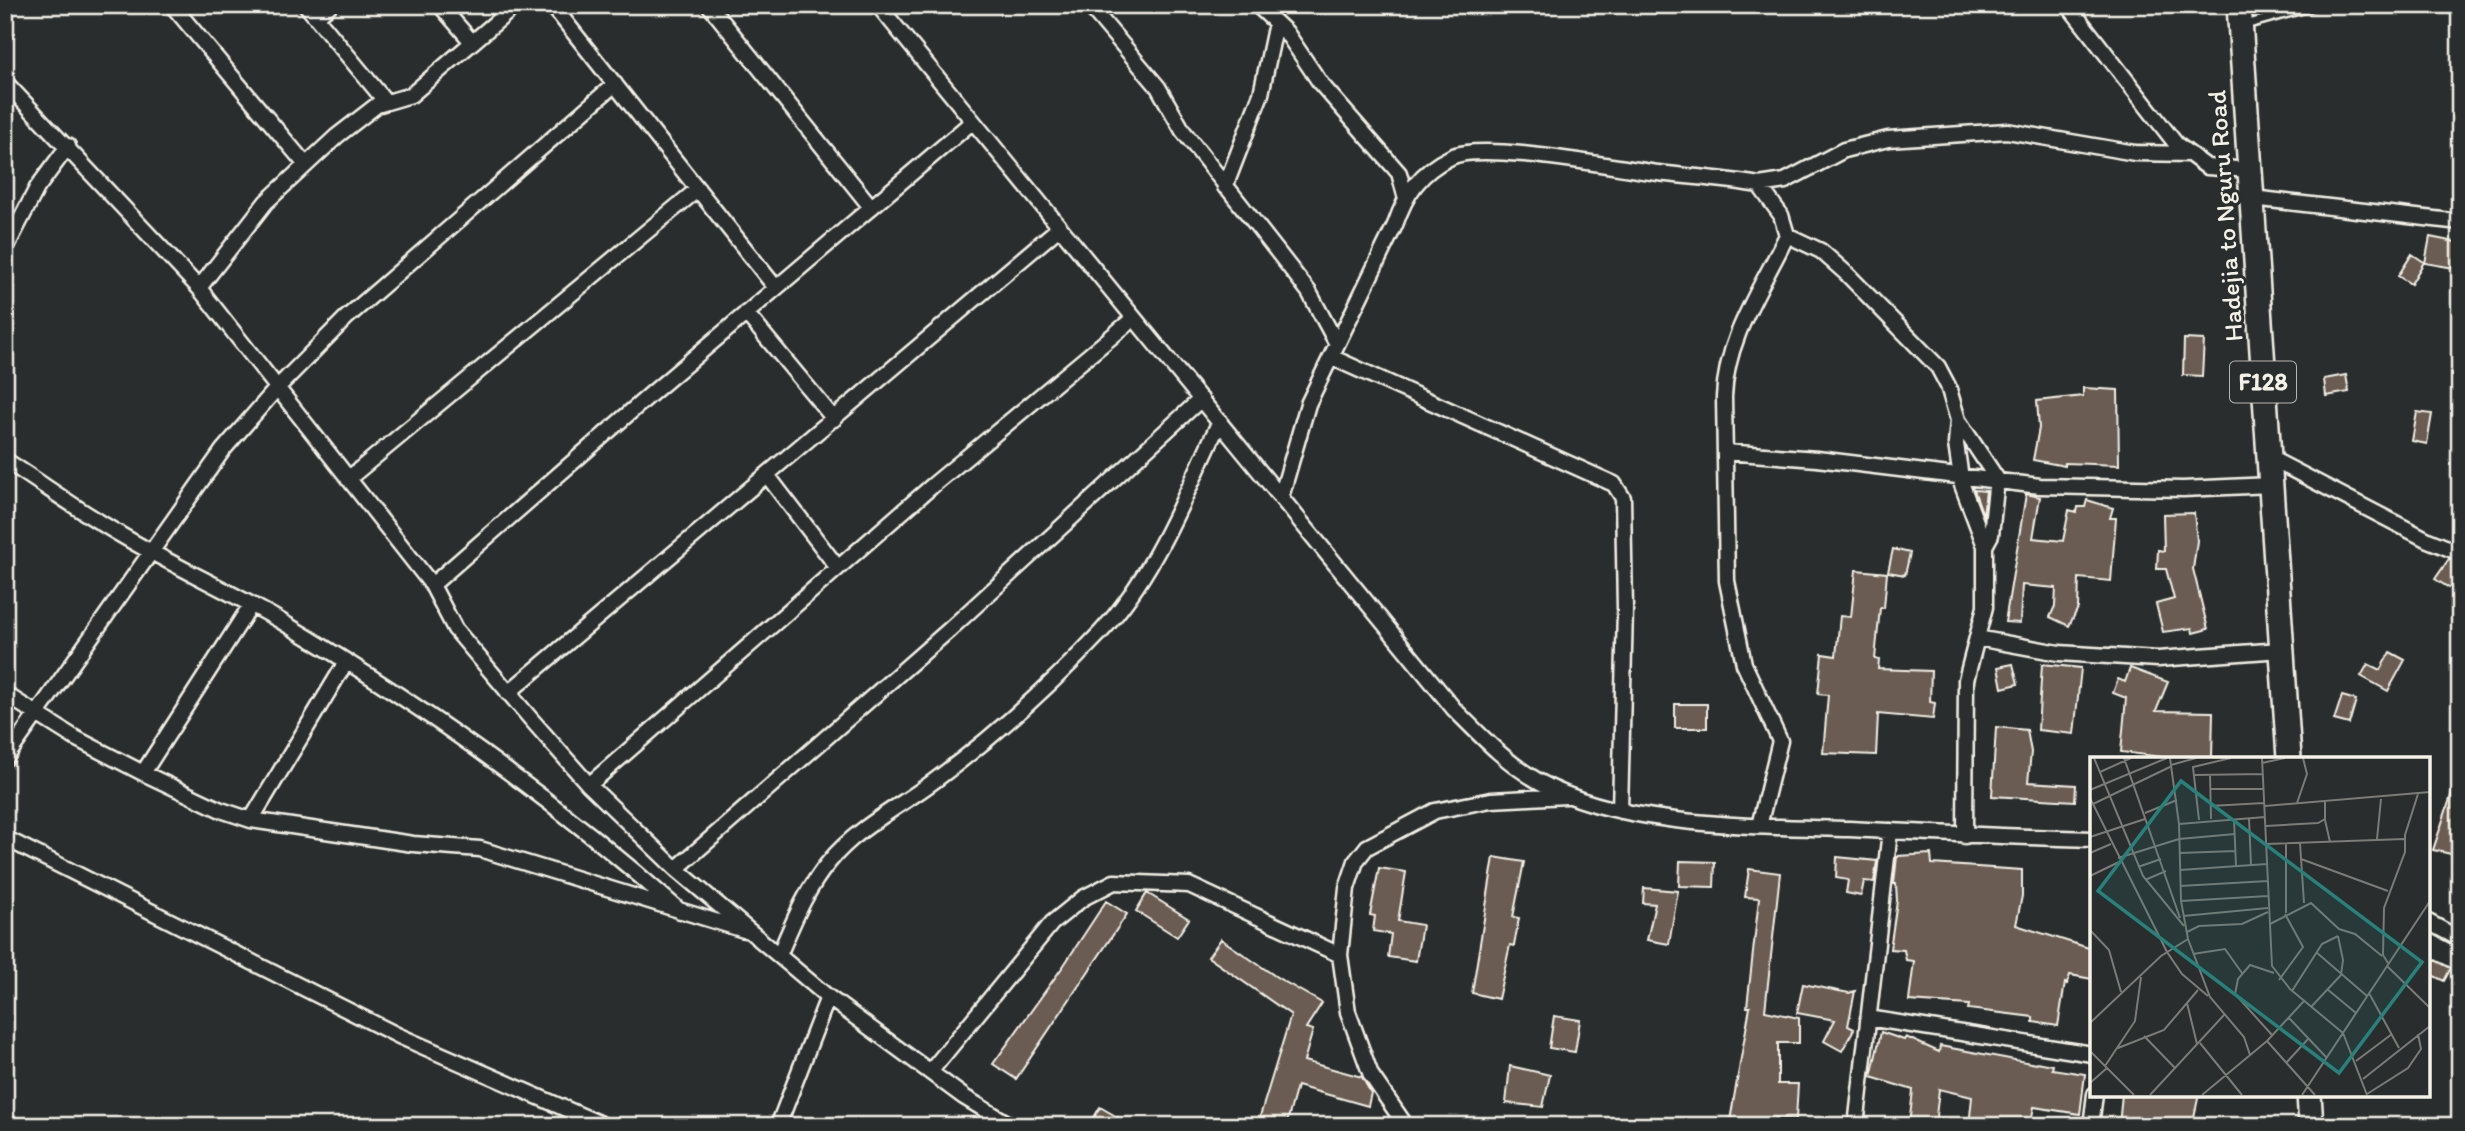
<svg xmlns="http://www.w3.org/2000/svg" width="2465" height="1131" viewBox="0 0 2465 1131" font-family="Itim,sans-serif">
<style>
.building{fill:#6b5c52;stroke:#f4f1e8;stroke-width:2}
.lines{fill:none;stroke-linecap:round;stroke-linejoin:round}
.service-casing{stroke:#f4f1e8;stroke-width:12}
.minor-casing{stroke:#f4f1e8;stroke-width:19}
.primary-casing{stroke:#f4f1e8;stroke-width:28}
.service{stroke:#2a2d2e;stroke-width:7}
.minor{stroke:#2a2d2e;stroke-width:14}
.primary{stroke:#2a2d2e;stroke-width:23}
.labels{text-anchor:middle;stroke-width:6;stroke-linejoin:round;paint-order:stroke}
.shield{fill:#2a2d2e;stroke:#b7b6b0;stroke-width:2}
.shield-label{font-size:24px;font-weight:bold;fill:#f4f1e8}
.street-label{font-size:26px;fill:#f4f1e8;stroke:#2a2d2e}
.inset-road{fill:none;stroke:#7b7b78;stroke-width:2}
.view{fill:#26827a;fill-opacity:0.15;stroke:#26827a;stroke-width:3.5}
.inset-edge{fill:none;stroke:#f4f1e8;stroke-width:3.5}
</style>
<rect width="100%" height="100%" fill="#2a2d2e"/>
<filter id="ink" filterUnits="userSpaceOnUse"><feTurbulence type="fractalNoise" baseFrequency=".0143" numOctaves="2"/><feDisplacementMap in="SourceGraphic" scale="14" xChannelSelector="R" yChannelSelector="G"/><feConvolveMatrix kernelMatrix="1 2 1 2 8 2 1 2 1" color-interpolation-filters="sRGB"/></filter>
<g filter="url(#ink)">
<path class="building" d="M 2430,237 L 2460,243 L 2460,269 L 2425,263 Z
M 2412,254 L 2424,262 L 2411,284 L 2398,276 Z
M 2184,339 L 2204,340 L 2202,376 L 2183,375 Z
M 2346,375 L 2349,392 L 2326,396 L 2324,379 Z
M 2083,388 L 2118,390 L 2119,465 L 2065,463 L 2065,466 L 2033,460 L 2039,428 L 2037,401 L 2083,396 Z
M 2417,412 L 2432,414 L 2427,444 L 2412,441 Z
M 1974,490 L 1986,491 L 1983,515 Z
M 2026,494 L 2040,497 L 2033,538 L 2063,541 L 2069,510 L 2077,512 L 2078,507 L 2085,507 L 2087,500 L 2113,508 L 2110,518 L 2116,518 L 2111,581 L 2079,578 L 2078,608 L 2069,626 L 2050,617 L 2055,606 L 2056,588 L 2022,585 L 2020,623 L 2005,622 Z
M 2194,513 L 2197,541 L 2193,569 L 2208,629 L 2193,633 L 2192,628 L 2163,632 L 2156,604 L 2174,599 L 2166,569 L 2157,569 L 2158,550 L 2164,551 L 2163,514 Z
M 1893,549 L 1910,553 L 1905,575 L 1888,572 Z
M 2449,559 L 2460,562 L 2460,595 L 2435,579 Z
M 1856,570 L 1887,573 L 1884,608 L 1880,608 L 1875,659 L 1879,660 L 1878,669 L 1931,671 L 1930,702 L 1935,703 L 1933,719 L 1878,714 L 1876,755 L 1823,753 L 1828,695 L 1818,694 L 1822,654 L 1836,656 L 1840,616 L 1851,617 Z
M 2390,652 L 2405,660 L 2388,691 L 2361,676 L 2368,664 L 2380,670 Z
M 2013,664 L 2018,684 L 2002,688 L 1998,667 Z
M 2042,664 L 2081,668 L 2074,734 L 2038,730 Z
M 2130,668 L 2168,682 L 2156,711 L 2213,712 L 2212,758 L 2170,758 L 2121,752 L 2126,698 L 2113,693 L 2118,679 L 2125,682 Z
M 2342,696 L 2356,700 L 2349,724 L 2334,720 Z
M 1675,704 L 1707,704 L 1707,728 L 1675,728 Z
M 1996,727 L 2027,730 L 2031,752 L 2028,782 L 2076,785 L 2075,801 L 1992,796 Z
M 2455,784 L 2460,785 L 2460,856 L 2433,850 Z
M 1931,854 L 1932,864 L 2022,870 L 2022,896 L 2016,925 L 2092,949 L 2092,979 L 2070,975 L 2067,984 L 2065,983 L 2058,1026 L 2033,1022 L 2033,1017 L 1968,1009 L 1969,1005 L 1909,1001 L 1914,961 L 1906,960 L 1904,950 L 1890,949 L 1897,901 L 1896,884 L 1894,884 L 1897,856 Z
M 1494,857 L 1524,862 L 1513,917 L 1519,918 L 1514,946 L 1510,945 L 1498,999 L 1472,993 Z
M 1837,857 L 1877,861 L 1874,882 L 1864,881 L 1861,896 L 1846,893 L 1848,880 L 1836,878 Z
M 1680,861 L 1715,862 L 1714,887 L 1679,886 Z
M 1379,868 L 1406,872 L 1398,921 L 1422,925 L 1416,961 L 1388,957 L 1391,934 L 1373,931 L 1375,916 L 1370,915 Z
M 1749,869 L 1780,873 L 1765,1011 L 1799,1018 L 1799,1043 L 1778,1043 L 1778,1084 L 1798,1084 L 1796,1119 L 1775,1118 L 1774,1126 L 1729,1126 L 1750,1007 L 1747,1007 L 1759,898 L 1745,897 Z
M 1644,888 L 1678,891 L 1669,944 L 1647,940 L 1655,904 L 1643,903 Z
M 1147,893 L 1189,919 L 1177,937 L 1136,911 Z
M 1106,901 L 1127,914 L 1016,1079 L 993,1064 L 1064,965 Z
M 1221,939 L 1278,978 L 1322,1003 L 1306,1028 L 1313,1030 L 1304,1061 L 1362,1077 L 1371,1093 L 1368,1106 L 1297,1086 L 1286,1126 L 1257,1126 L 1291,1015 L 1208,957 Z
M 2433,959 L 2451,968 L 2444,981 L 2428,973 Z
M 1803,984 L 1849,993 L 1855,991 L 1848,1026 L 1854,1029 L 1842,1051 L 1824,1041 L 1835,1020 L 1797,1013 Z
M 1554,1016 L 1580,1020 L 1575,1052 L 1549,1048 Z
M 1881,1032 L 1904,1040 L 1906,1037 L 1939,1052 L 1940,1046 L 2036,1064 L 2037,1062 L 2053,1065 L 2052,1069 L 2085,1074 L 2080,1114 L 2034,1107 L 2030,1126 L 1969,1126 L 1972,1097 L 1939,1089 L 1935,1126 L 1909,1126 L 1913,1090 L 1871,1077 Z
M 1510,1066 L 1550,1075 L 1543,1107 L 1506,1103 Z
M 2122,1094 L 2199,1094 L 2192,1126 L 2119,1126 Z
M 1100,1107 L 1133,1126 L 1089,1126 Z"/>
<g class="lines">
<defs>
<path id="service" d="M 2245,25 L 2317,5"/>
<path id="minor" d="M 172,5 L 306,165
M 306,5 L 386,102
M 440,5 L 472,42
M 552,5 L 776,288
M 709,5 L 871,207
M 878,5 L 1454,709 C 1480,735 1505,762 1538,781 C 1621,828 1754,826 1849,829 C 1930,833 2011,837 2092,839
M 1089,5 L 1158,87 L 1183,131 L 1309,292 L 1337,344
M 1257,5 L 1286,32 L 1321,84 L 1399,173 L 1405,195
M 2068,5 L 2176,144 L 2207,167 L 2251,170
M 316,17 L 330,5
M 5,82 L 199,288 L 432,585 L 455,629 L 530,718 L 589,785 L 676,869 L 828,997 L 964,1097 L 1012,1126
M 1225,187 L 1261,94 L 1276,23
M 2252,198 L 2460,222
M 1787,235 L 1821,251 L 1847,274 L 1938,367 L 1948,386 L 1958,420 L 1997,479 L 1991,535 L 1985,546
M 5,250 L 37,188 L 68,146
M 199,288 L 266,202 L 337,136 L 377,105 L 411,95 L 516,5
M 746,313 L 834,419
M 1331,357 L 1614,484 L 1623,498 L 1625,609 L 1620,811
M 1958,420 L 1956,444 L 1962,485 L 1985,546 L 1985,607 L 1966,680 L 1965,836
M 1725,452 L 1817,459 L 2040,486 L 2183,489 L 2271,485
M 2268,457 L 2428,540 L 2460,553
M 5,460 C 44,485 81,512 121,535 C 172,565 227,590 279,620 C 422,705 557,801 680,911
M 767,475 L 838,568
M 348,479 L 698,189
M 1281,497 L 1308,404 L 1395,225 C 1406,193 1420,172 1451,157 C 1483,141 1617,168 1658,173 C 1692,177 1726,179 1759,185 L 1785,181 L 1844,150 L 1888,139 L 2007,131 L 2135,153 L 2190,154
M 432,585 L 651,394 L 972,122
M 1977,638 L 2059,653 L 2158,659 L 2281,650
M 508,693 L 1059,228
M 5,694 L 75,738 L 143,773 L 221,810 L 251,820 L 413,844 L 480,849 L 744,930
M 5,759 L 223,450 L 277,388 L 346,318 L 615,84
M 143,773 L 251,605
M 589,785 L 932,486 L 1134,318
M 251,820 L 346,662
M 1759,826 L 1780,741 L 1744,664 L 1727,581 L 1724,397 C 1726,337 1762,288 1787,235 L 1781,215 L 1759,185
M 5,838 L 399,1036 L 605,1126
M 676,869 L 949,630 L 1201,399
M 2428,922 L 2460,939
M 779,955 C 793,923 806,889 829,862 C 857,827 903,805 938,778 C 996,735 1050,686 1100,633 C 1156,573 1185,494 1220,421
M 1868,1018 L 2092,1054
M 930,1072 L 1052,923 L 1083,898 L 1114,882 L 1189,885 L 1340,955
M 778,1126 L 828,997
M 1406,1126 L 1371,1075 L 1348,1012 L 1340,955 L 1347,888 L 1356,861 L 1367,847 L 1435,811 L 1491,800 L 1566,796
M 1856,1126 L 1890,831
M 2091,1126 L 2095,1094"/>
<path id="primary" d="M 2239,5 L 2289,758
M 2309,1094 L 2311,1126"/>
</defs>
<use href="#service" class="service-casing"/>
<use href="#minor" class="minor-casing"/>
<use href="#primary" class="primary-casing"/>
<use href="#service" class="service"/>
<use href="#minor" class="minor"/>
<use href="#primary" class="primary"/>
</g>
</g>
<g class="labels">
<rect class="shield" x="2230" y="361.5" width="66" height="41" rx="5"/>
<g class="shield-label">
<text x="2263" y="390">F128</text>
</g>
<g class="street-label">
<text transform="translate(2225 216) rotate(-94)" y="9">Hadejia to Nguru Road</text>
</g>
</g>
<g transform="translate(2090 757)">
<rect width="340" height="340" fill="#2a2d2e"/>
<path class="inset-road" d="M 4,1 L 53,119 L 94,169M 34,1 L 90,161M 80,1 L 89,67 L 91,144 L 98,182 L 120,240 L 154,280 L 160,298M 172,1 L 182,209 L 200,232 L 253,276 L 277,338M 172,6 L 195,1M 81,8 L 106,1M 10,15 L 41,1M 120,17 L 121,62M 105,18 L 172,17M 120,32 L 174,32M 0,33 L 77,1M 0,41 L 77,195 L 92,217 L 118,239M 207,46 L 217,17 L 213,1M 3,47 L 82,9M 120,49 L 174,46M 175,49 L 340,35M 55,56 L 87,43M 159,61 L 161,108M 144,62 L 146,109M 109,63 L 103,10 L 141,1M 235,63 L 240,85M 89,67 L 175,60M 176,69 L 228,66 L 235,62 L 235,45M 0,80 L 55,62M 287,82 L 291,42M 196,86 L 196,156M 210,86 L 214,146M 176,87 L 314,82M 0,96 L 21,87M 90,96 L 145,94M 28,101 L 89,82 L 145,77M 211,102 L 298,134M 48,110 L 71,102M 90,113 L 177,107M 0,119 L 29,105M 55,123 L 76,114M 90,129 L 178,124M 91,144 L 178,139M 93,159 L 178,151M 180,167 L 221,146 L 249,172 L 265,177 L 292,199M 0,173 L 19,193 L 31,235M 97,175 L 109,169 L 152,167 L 178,155M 226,195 L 277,239M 103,197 L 135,192 L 152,216M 298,206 L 293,198 L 294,151 L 315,95 L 315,78 L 328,37M 297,209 L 340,251M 189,223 L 213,190 L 195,157M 237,232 L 266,256M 202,234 L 232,187 L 248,179M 279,236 L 309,291M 97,246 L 107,287M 221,250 L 251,218 L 253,203 L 248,179M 199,261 L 236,300M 0,266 L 71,199 L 98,182M 182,278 L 145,237 L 148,222 L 160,208 L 184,216M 54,279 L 85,311M 177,284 L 225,338M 110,286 L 152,338M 28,291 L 74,273 L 108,233M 0,294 L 44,338M 266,304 L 302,277M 197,305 L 218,282M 15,309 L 45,264 L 51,220M 273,322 L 340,269M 0,326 L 17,311M 277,337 L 318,311 L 331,292 L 328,277M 60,338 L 134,258M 112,338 L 177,284 L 214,244M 212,338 L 340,144"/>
<path class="view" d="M 91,24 L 332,205 L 249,316 L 8,134 Z"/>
<rect width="340" height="340" class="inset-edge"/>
</g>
<rect width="2465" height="1131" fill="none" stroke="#2a2d2e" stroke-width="28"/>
<rect x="14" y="14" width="2437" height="1103" fill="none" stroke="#f4f1e8" stroke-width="2.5" filter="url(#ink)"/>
</svg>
